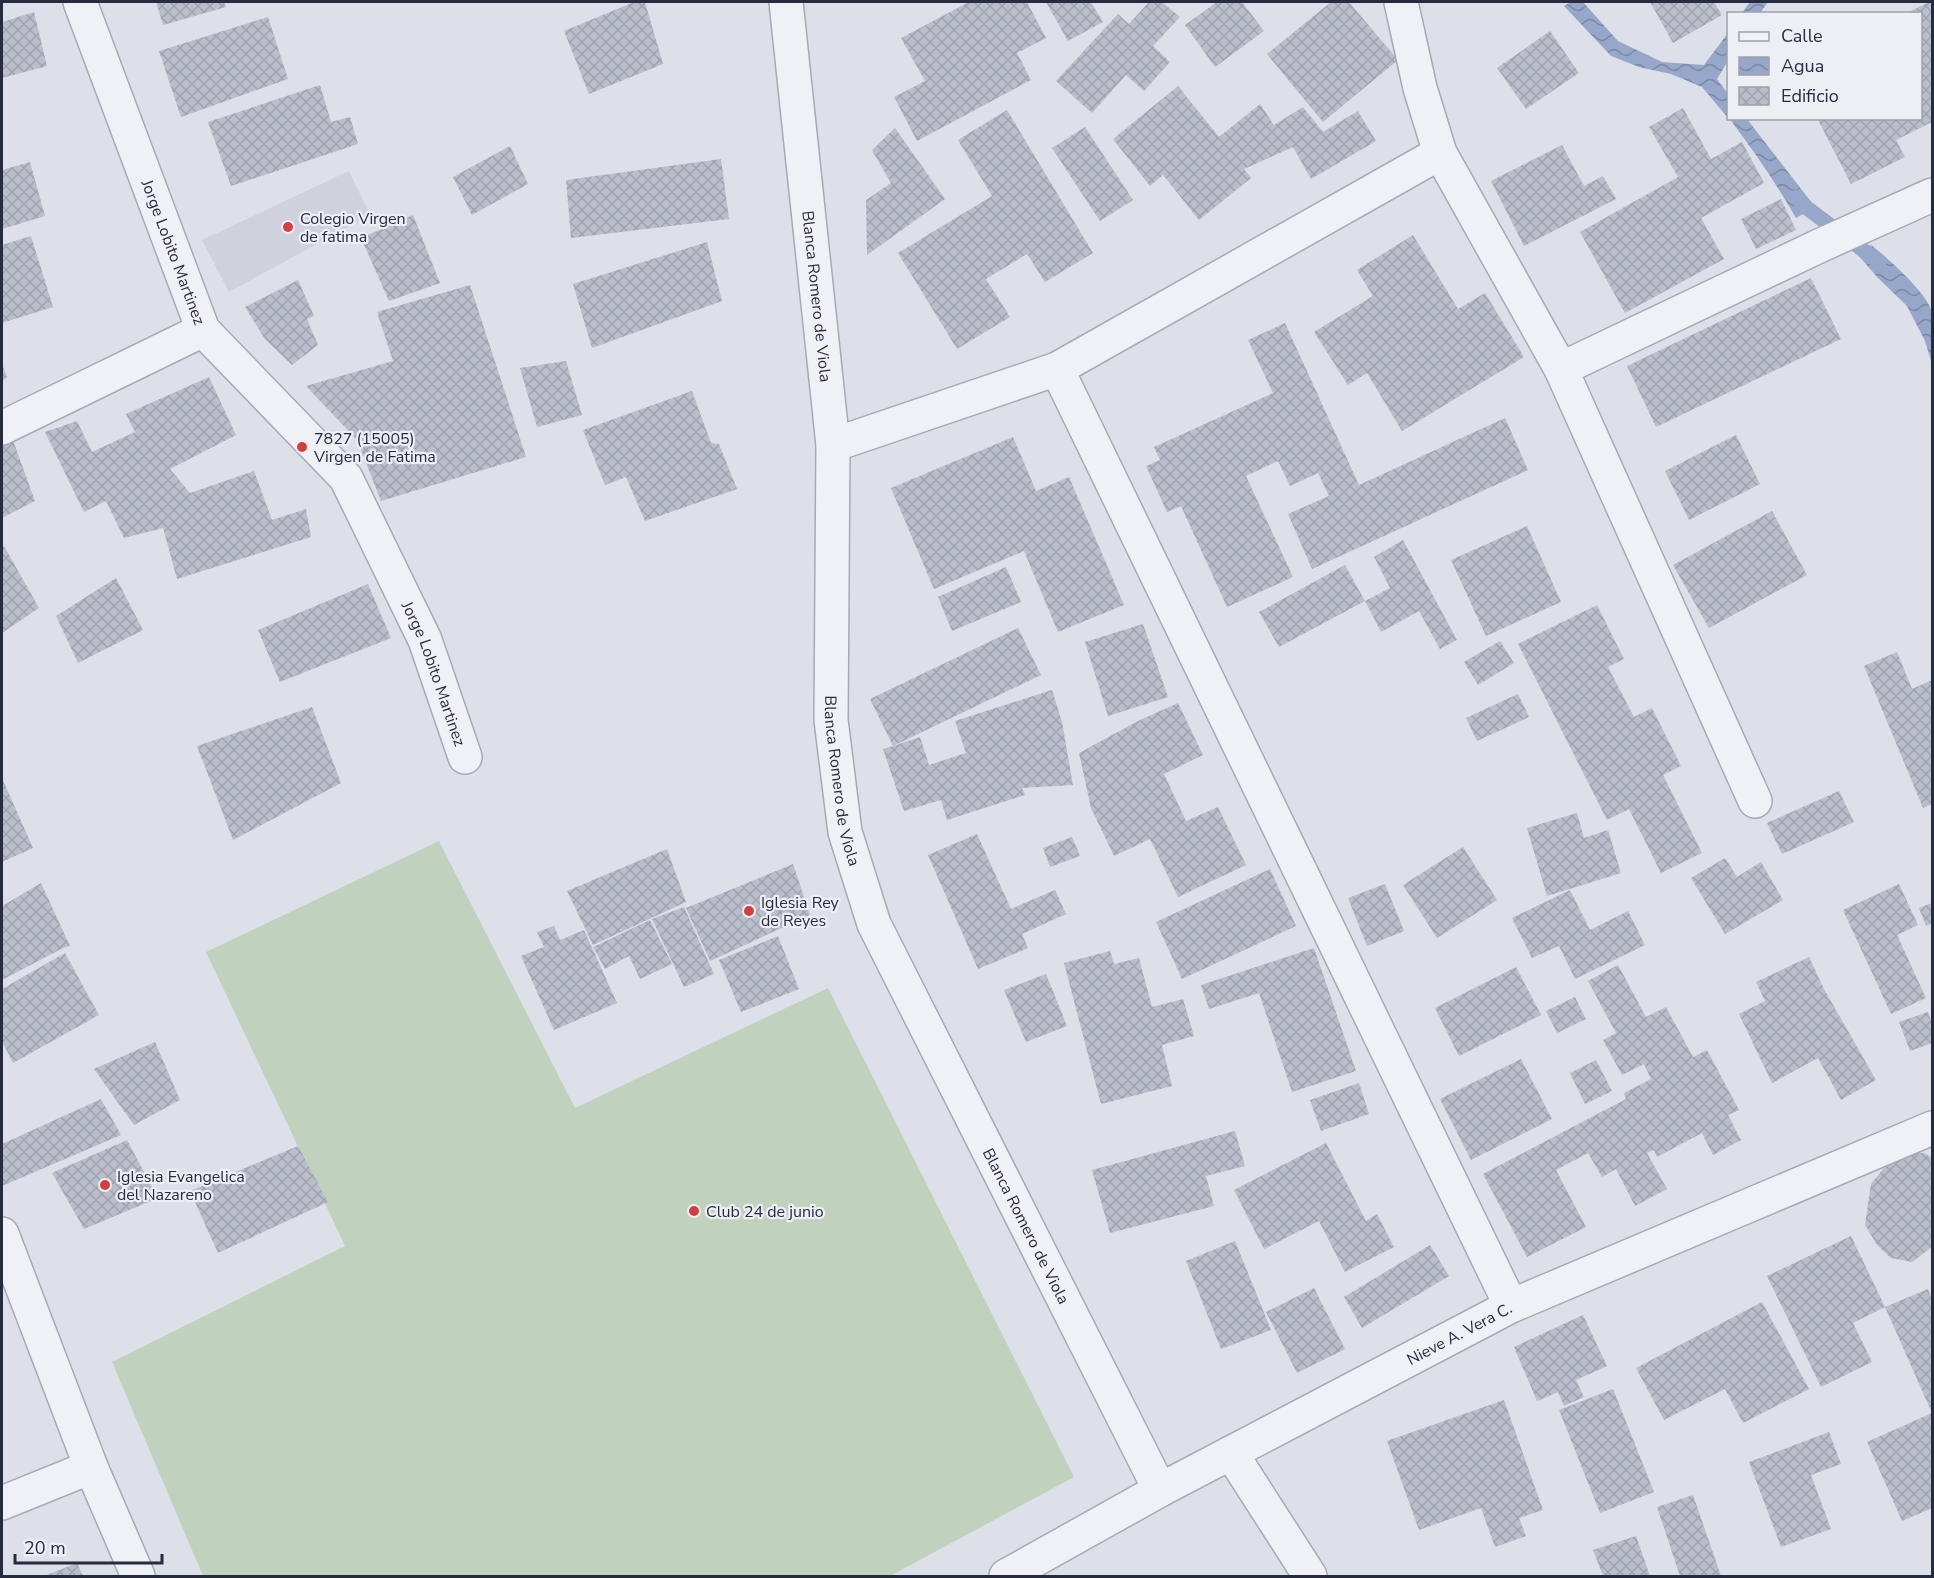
<svg xmlns="http://www.w3.org/2000/svg" width="1934" height="1578" viewBox="0 0 1934 1578" font-family="'Nunito Sans',sans-serif">
<style>
.built{fill:#cfd2dd}
.pitch{fill:#c0d2be}
.water{fill:url(#water-waves)}
.lines{fill:none;stroke-linecap:round;stroke-linejoin:round}
.stream{stroke:#97a7c9;stroke-width:15}
.building{fill:url(#building-cross-hatch)}
.minor-casing{stroke:#a6aab5;stroke-width:36}
.tertiary-casing{stroke:#a6aab5;stroke-width:36}
.minor{stroke:#f0f1f6;stroke-width:33}
.tertiary{stroke:#f0f1f6;stroke-width:33}
.poi-dot{fill:#d1403e;stroke:#edeff5;stroke-width:2}
.labels{text-anchor:middle;stroke-width:4.5;stroke-linejoin:round;paint-order:stroke}
.poi-label{font-size:16px;fill:#262b3f;stroke:#edeff5;text-anchor:start}
.street-label{font-size:16px;fill:#262b3f;stroke:#edeff5}
</style>
<defs>
<pattern id="water-waves" width="16" height="10" patternUnits="userSpaceOnUse" patternTransform="scale(1.5)"><rect width="16" height="10" fill="#97a7c9"/><path d="M0 5q4-4 8 0t8 0" fill="none" stroke="#7b88a5"/></pattern>
<pattern id="building-cross-hatch" width="8" height="8" patternUnits="userSpaceOnUse" patternTransform="scale(1.5)"><rect width="8" height="8" fill="#babeca"/><path d="M0 0l8 8M0 8l8-8" fill="none" stroke="#a0a3af"/></pattern>
</defs>
<rect width="100%" height="100%" fill="#dde0e8"/>
<path class="built" d="M 349,171 L 370,215 L 229,292 L 202,240 Z"/>
<path class="pitch" d="M 439,841 L 575,1108 L 828,988 L 1074,1477 L 890,1576 L 203,1576 L 112,1362 L 345,1246 L 206,952 Z"/>
<path class="water" d="M 1571,2 L 1583,2 L 1618,41 L 1662,62 L 1704,65 L 1728,33 L 1728,61 L 1717,79 L 1728,94 L 1728,118 L 1702,87 L 1671,74 L 1639,67 L 1611,56 L 1564,6 Z
M 1750,2 L 1768,2 L 1760,13 L 1742,13 Z
M 1729,118 L 1747,119 L 1815,207 L 1796,218 C 1776,183 1753,150 1729,118 Z
M 1871,245 C 1886,256 1930,296 1932,313 C 1934,330 1933,348 1932,364 L 1925,341 L 1907,306 L 1878,278 L 1858,255 Z"/>
<g class="lines">
<path class="stream" d="M 1797,197 L 1803,205 L 1879,262"/>
</g>
<path class="building" d="M 156,2 L 224,2 L 226,7 L 163,25 Z
M 634,2 L 645,2 L 663,64 L 589,94 L 564,31 Z
M 969,2 L 1027,2 L 1046,38 L 1017,53 L 1031,80 L 917,141 L 894,97 L 925,81 L 901,38 Z
M 1046,2 L 1091,2 L 1103,22 L 1068,41 Z
M 1149,2 L 1162,2 L 1180,17 L 1153,46 L 1170,62 L 1144,91 L 1126,75 L 1092,113 L 1056,81 L 1118,14 L 1129,24 Z
M 1217,2 L 1242,2 L 1264,31 L 1215,67 L 1185,25 Z
M 1331,2 L 1349,2 L 1398,60 L 1323,122 L 1267,54 Z
M 1650,2 L 1714,2 L 1722,15 L 1673,43 Z
M 1929,2 L 1932,2 L 1932,122 L 1896,140 L 1905,157 L 1851,184 L 1817,118 L 1920,118 L 1920,14 L 1905,14 Z
M 34,12 L 47,66 L 2,78 L 2,22 Z
M 268,17 L 288,79 L 181,117 L 159,51 Z
M 1550,31 L 1579,73 L 1526,109 L 1497,68 Z
M 320,85 L 331,122 L 350,117 L 358,144 L 231,186 L 208,122 Z
M 1178,86 L 1219,137 L 1260,104 L 1274,125 L 1303,107 L 1323,132 L 1358,111 L 1376,141 L 1311,179 L 1293,147 L 1244,169 L 1251,178 L 1199,220 L 1163,175 L 1150,186 L 1113,139 Z
M 1683,108 L 1711,159 L 1742,142 L 1764,183 L 1701,218 L 1724,259 L 1625,313 L 1580,232 L 1678,177 L 1649,127 Z
M 1007,110 L 1093,253 L 1045,282 L 1027,254 L 986,279 L 1010,317 L 957,349 L 898,253 L 992,196 L 958,140 Z
M 1085,127 L 1133,200 L 1100,221 L 1052,148 Z
M 895,128 L 945,199 L 867,255 L 866,200 L 891,183 L 872,150 Z
M 1562,145 L 1584,186 L 1603,176 L 1616,199 L 1524,246 L 1491,181 Z
M 510,146 L 528,184 L 472,215 L 453,177 Z
M 721,159 L 729,219 L 571,238 L 566,180 Z
M 30,162 L 45,216 L 2,229 L 2,170 Z
M 1781,199 L 1796,230 L 1756,249 L 1741,219 Z
M 413,215 L 440,283 L 389,301 L 361,238 Z
M 1413,235 L 1458,309 L 1485,293 L 1524,357 L 1402,431 L 1367,373 L 1348,385 L 1314,332 L 1373,296 L 1357,270 Z
M 31,236 L 53,307 L 2,323 L 2,245 Z
M 707,242 L 722,301 L 592,348 L 573,284 Z
M 1811,278 L 1841,339 L 1656,427 L 1627,366 Z
M 298,280 L 314,316 L 307,319 L 318,345 L 292,365 L 265,339 L 245,307 Z
M 470,285 L 526,457 L 381,501 L 357,440 L 306,386 L 393,361 L 377,312 Z
M 1285,323 L 1359,485 L 1505,418 L 1528,470 L 1312,569 L 1288,514 L 1329,496 L 1318,473 L 1290,486 L 1278,461 L 1246,476 L 1293,577 L 1227,607 L 1181,506 L 1167,512 L 1146,466 L 1160,460 L 1154,447 L 1273,393 L 1248,340 Z
M 566,361 L 582,415 L 537,427 L 520,368 Z
M 2,364 L 7,377 L 2,381 Z
M 209,377 L 236,435 L 170,469 L 190,493 L 254,471 L 272,520 L 306,509 L 311,537 L 177,579 L 163,528 L 124,538 L 106,501 L 84,512 L 45,432 L 77,421 L 92,452 L 135,432 L 126,414 Z
M 692,391 L 711,443 L 719,444 L 737,489 L 645,521 L 626,477 L 605,485 L 583,430 Z
M 11,435 L 35,501 L 2,518 L 2,439 Z
M 1736,435 L 1760,484 L 1689,520 L 1665,471 Z
M 1013,437 L 1036,491 L 1069,477 L 1124,605 L 1058,632 L 1024,551 L 934,589 L 891,488 Z
M 1772,511 L 1807,575 L 1709,628 L 1673,565 Z
M 1527,526 L 1561,602 L 1486,636 L 1451,560 Z
M 1403,540 L 1457,640 L 1440,649 L 1419,611 L 1381,632 L 1365,601 L 1390,588 L 1374,557 Z
M 4,546 L 39,608 L 2,633 L 2,547 Z
M 1345,565 L 1365,601 L 1279,647 L 1259,612 Z
M 1006,567 L 1021,602 L 952,631 L 938,597 Z
M 116,578 L 143,630 L 78,663 L 56,616 Z
M 368,584 L 391,638 L 280,682 L 258,630 Z
M 1597,605 L 1624,659 L 1608,667 L 1634,717 L 1652,708 L 1681,766 L 1663,775 L 1702,853 L 1661,873 L 1629,809 L 1607,820 L 1518,644 Z
M 1143,624 L 1168,697 L 1108,716 L 1085,642 Z
M 1018,628 L 1041,675 L 893,746 L 920,737 L 929,765 L 966,753 L 955,721 L 1052,690 L 1062,722 L 1073,785 L 1022,788 L 1025,795 L 947,820 L 941,800 L 904,811 L 883,749 L 893,746 L 870,699 Z
M 1500,641 L 1514,663 L 1478,685 L 1464,662 Z
M 1897,652 L 1912,689 L 1932,680 L 1932,804 L 1923,808 L 1864,666 Z
M 1518,694 L 1529,717 L 1477,741 L 1466,718 Z
M 1178,703 L 1203,755 L 1164,774 L 1186,821 L 1218,807 L 1246,865 L 1178,897 L 1150,839 L 1114,856 L 1091,808 L 1079,753 L 1138,721 Z
M 312,707 L 341,783 L 233,840 L 197,746 Z
M 2,778 L 33,848 L 2,862 Z
M 1839,791 L 1854,822 L 1782,854 L 1767,823 Z
M 1577,813 L 1584,838 L 1608,830 L 1621,873 L 1547,896 L 1527,828 Z
M 977,834 L 1011,909 L 1055,890 L 1066,914 L 1022,934 L 1028,948 L 978,969 L 928,855 Z
M 1072,837 L 1080,856 L 1050,867 L 1043,848 Z
M 1463,847 L 1497,900 L 1437,938 L 1403,885 Z
M 667,849 L 686,902 L 593,945 L 567,891 Z
M 1725,858 L 1737,877 L 1761,862 L 1783,900 L 1725,934 L 1691,878 Z
M 793,864 L 810,915 L 710,961 L 686,908 Z
M 1270,869 L 1296,926 L 1182,979 L 1156,922 Z
M 41,883 L 70,946 L 63,948 L 2,980 L 2,906 Z
M 1385,884 L 1404,931 L 1367,946 L 1348,898 Z
M 1899,884 L 1918,925 L 1897,935 L 1926,998 L 1891,1014 L 1843,910 Z
M 1570,890 L 1590,930 L 1628,911 L 1645,945 L 1575,979 L 1559,946 L 1532,958 L 1512,918 Z
M 1932,903 L 1932,923 L 1926,926 L 1919,908 Z
M 684,907 L 714,974 L 684,987 L 652,919 Z
M 650,920 L 672,964 L 640,979 L 629,956 L 605,969 L 593,947 Z
M 554,926 L 560,940 L 584,930 L 617,1003 L 554,1030 L 521,956 L 544,947 L 537,932 Z
M 778,936 L 799,989 L 741,1012 L 719,960 Z
M 1314,948 L 1356,1071 L 1292,1092 L 1259,993 L 1209,1009 L 1201,985 Z
M 1110,951 L 1114,964 L 1139,958 L 1152,1007 L 1183,999 L 1194,1036 L 1162,1045 L 1172,1086 L 1101,1104 L 1064,963 Z
M 65,953 L 99,1015 L 13,1063 L 2,1041 L 2,989 Z
M 1809,957 L 1824,989 L 1876,1080 L 1841,1100 L 1818,1058 L 1772,1083 L 1739,1014 L 1765,1001 L 1756,982 Z
M 1618,965 L 1646,1017 L 1666,1007 L 1693,1057 L 1707,1050 L 1739,1110 L 1728,1115 L 1741,1140 L 1713,1155 L 1702,1133 L 1657,1157 L 1654,1150 L 1647,1153 L 1667,1189 L 1635,1206 L 1616,1169 L 1602,1177 L 1588,1153 L 1556,1170 L 1586,1227 L 1527,1257 L 1483,1174 L 1626,1099 L 1624,1093 L 1651,1079 L 1644,1064 L 1622,1075 L 1603,1040 L 1616,1033 L 1588,981 Z
M 1516,967 L 1541,1015 L 1459,1056 L 1435,1008 Z
M 1046,974 L 1067,1026 L 1026,1042 L 1004,990 Z
M 1575,997 L 1586,1019 L 1557,1033 L 1546,1011 Z
M 1928,1012 L 1932,1024 L 1932,1043 L 1910,1051 L 1899,1022 Z
M 155,1042 L 180,1100 L 134,1125 L 94,1069 Z
M 1521,1059 L 1552,1119 L 1471,1160 L 1440,1099 Z
M 1596,1060 L 1612,1091 L 1585,1104 L 1570,1073 Z
M 1359,1083 L 1369,1114 L 1321,1131 L 1310,1100 Z
M 101,1099 L 121,1135 L 2,1186 L 2,1144 Z
M 1235,1131 L 1245,1166 L 1206,1176 L 1214,1206 L 1110,1233 L 1092,1170 Z
M 127,1140 L 158,1198 L 84,1229 L 52,1173 Z
M 1326,1143 L 1366,1221 L 1377,1214 L 1394,1247 L 1345,1272 L 1319,1221 L 1264,1249 L 1234,1190 Z
M 298,1146 L 328,1202 L 218,1253 L 190,1191 Z
M 1924,1153 L 1932,1158 L 1932,1247 L 1912,1262 L 1891,1258 L 1877,1245 L 1865,1225 L 1871,1184 L 1884,1168 L 1902,1154 Z
M 1851,1236 L 1885,1307 L 1853,1323 L 1872,1362 L 1821,1387 L 1767,1276 Z
M 1235,1241 L 1271,1330 L 1221,1349 L 1186,1261 Z
M 1430,1245 L 1449,1276 L 1362,1328 L 1344,1297 Z
M 1314,1288 L 1345,1349 L 1297,1373 L 1266,1312 Z
M 1928,1289 L 1932,1299 L 1932,1508 L 1902,1521 L 1867,1442 L 1932,1413 L 1885,1307 Z
M 1762,1302 L 1809,1389 L 1743,1423 L 1725,1389 L 1664,1420 L 1636,1368 Z
M 1583,1315 L 1607,1366 L 1576,1380 L 1584,1397 L 1564,1406 L 1558,1392 L 1537,1401 L 1514,1347 Z
M 1613,1389 L 1654,1492 L 1600,1513 L 1559,1410 Z
M 1504,1400 L 1543,1510 L 1519,1518 L 1526,1536 L 1495,1547 L 1481,1508 L 1419,1530 L 1387,1441 Z
M 1829,1432 L 1841,1464 L 1811,1475 L 1831,1529 L 1781,1547 L 1749,1462 Z
M 1693,1495 L 1721,1576 L 1680,1576 L 1657,1507 Z
M 1636,1536 L 1650,1576 L 1603,1576 L 1593,1550 Z
M 77,1563 L 83,1576 L 44,1576 Z"/>
<g class="lines">
<defs>
<g id="minor">
<path id="s1" d="M 80,2 L 203,330 L 346,478 L 425,640 L 465,757"/>
<path id="s2" d="M 786,2 L 833,445 L 831,720 L 845,832 L 874,924 L 1160,1490"/>
<path d="M 1401,2 L 1420,88 L 1440,153 L 1561,369 L 1755,801"/>
<path d="M 1057,369 L 1511,1306"/>
<path d="M 1561,369 L 1819,246 L 1932,195"/>
<path d="M 2,428 L 203,330"/>
<path d="M 833,445 L 1057,369 L 1440,153"/>
<path d="M 1231,1453 L 1310,1576"/>
<path d="M 2,1503 L 91,1467"/>
<path id="s3" d="M 1006,1576 L 1160,1490 L 1511,1306 L 1932,1128"/>
</g>
<path id="tertiary" d="M 2,1234 L 91,1467 L 138,1576"/>
</defs>
<use href="#minor" class="minor-casing"/>
<use href="#tertiary" class="tertiary-casing"/>
<use href="#minor" class="minor"/>
<use href="#tertiary" class="tertiary"/>
</g>
<g class="poi-dot">
<circle cx="288" cy="227" r="6"/>
<circle cx="302" cy="447" r="6"/>
<circle cx="749" cy="911" r="6"/>
<circle cx="105" cy="1185" r="6"/>
<circle cx="694" cy="1211" r="6"/>
</g>
<g class="labels">
<g class="poi-label">
<text x="300" y="224">Colegio Virgen<tspan x="300" dy="18">de fatima</tspan></text>
<text x="314" y="444">7827 (15005)<tspan x="314" dy="18">Virgen de Fatima</tspan></text>
<text x="761" y="908">Iglesia Rey<tspan x="761" dy="18">de Reyes</tspan></text>
<text x="117" y="1182">Iglesia Evangelica<tspan x="117" dy="18">del Nazareno</tspan></text>
<text x="706" y="1217">Club 24 de junio</text>
</g>
<g class="street-label">
<text dy="6" stroke="none"><textPath href="#s1" startOffset="267">Jorge Lobito Martinez</textPath></text>
<text dy="6" stroke="none"><textPath href="#s2" startOffset="296">Blanca Romero de Viola</textPath></text>
<text dy="6" stroke="none"><textPath href="#s1" startOffset="771">Jorge Lobito Martinez</textPath></text>
<text dy="6" stroke="none"><textPath href="#s2" startOffset="782">Blanca Romero de Viola</textPath></text>
<text dy="6" stroke="none"><textPath href="#s2" startOffset="1268">Blanca Romero de Viola</textPath></text>
<text dy="6" stroke="none"><textPath href="#s3" startOffset="514">Nieve A. Vera C.</textPath></text>
</g>
</g>
<rect width="1934" height="1578" fill="none" stroke="#262b3f" stroke-width="6"/>
<rect x="1727" y="12" width="195" height="108" fill="#edeff5" stroke="#9da1ac" stroke-width="1.5"/>
<rect x="1739" y="32" width="30" height="9" fill="#f0f1f6" stroke="#9da1ac" stroke-width="1.5"/>
<text x="1781" y="42" font-size="18" fill="#262b3f">Calle</text>
<rect x="1739" y="57" width="30" height="18" fill="url(#water-waves)" stroke="#9da1ac" stroke-width="1.5"/>
<text x="1781" y="72" font-size="18" fill="#262b3f">Agua</text>
<rect x="1739" y="87" width="30" height="18" fill="url(#building-cross-hatch)" stroke="#9da1ac" stroke-width="1.5"/>
<text x="1781" y="102" font-size="18" fill="#262b3f">Edificio</text>
<path d="M15 1554v9h147v-9" fill="none" stroke="#262b3f" stroke-width="3"/>
<text x="24" y="1554" font-size="18" fill="#262b3f" stroke="#edeff5" stroke-width="4.5" paint-order="stroke">20 m</text>
</svg>
